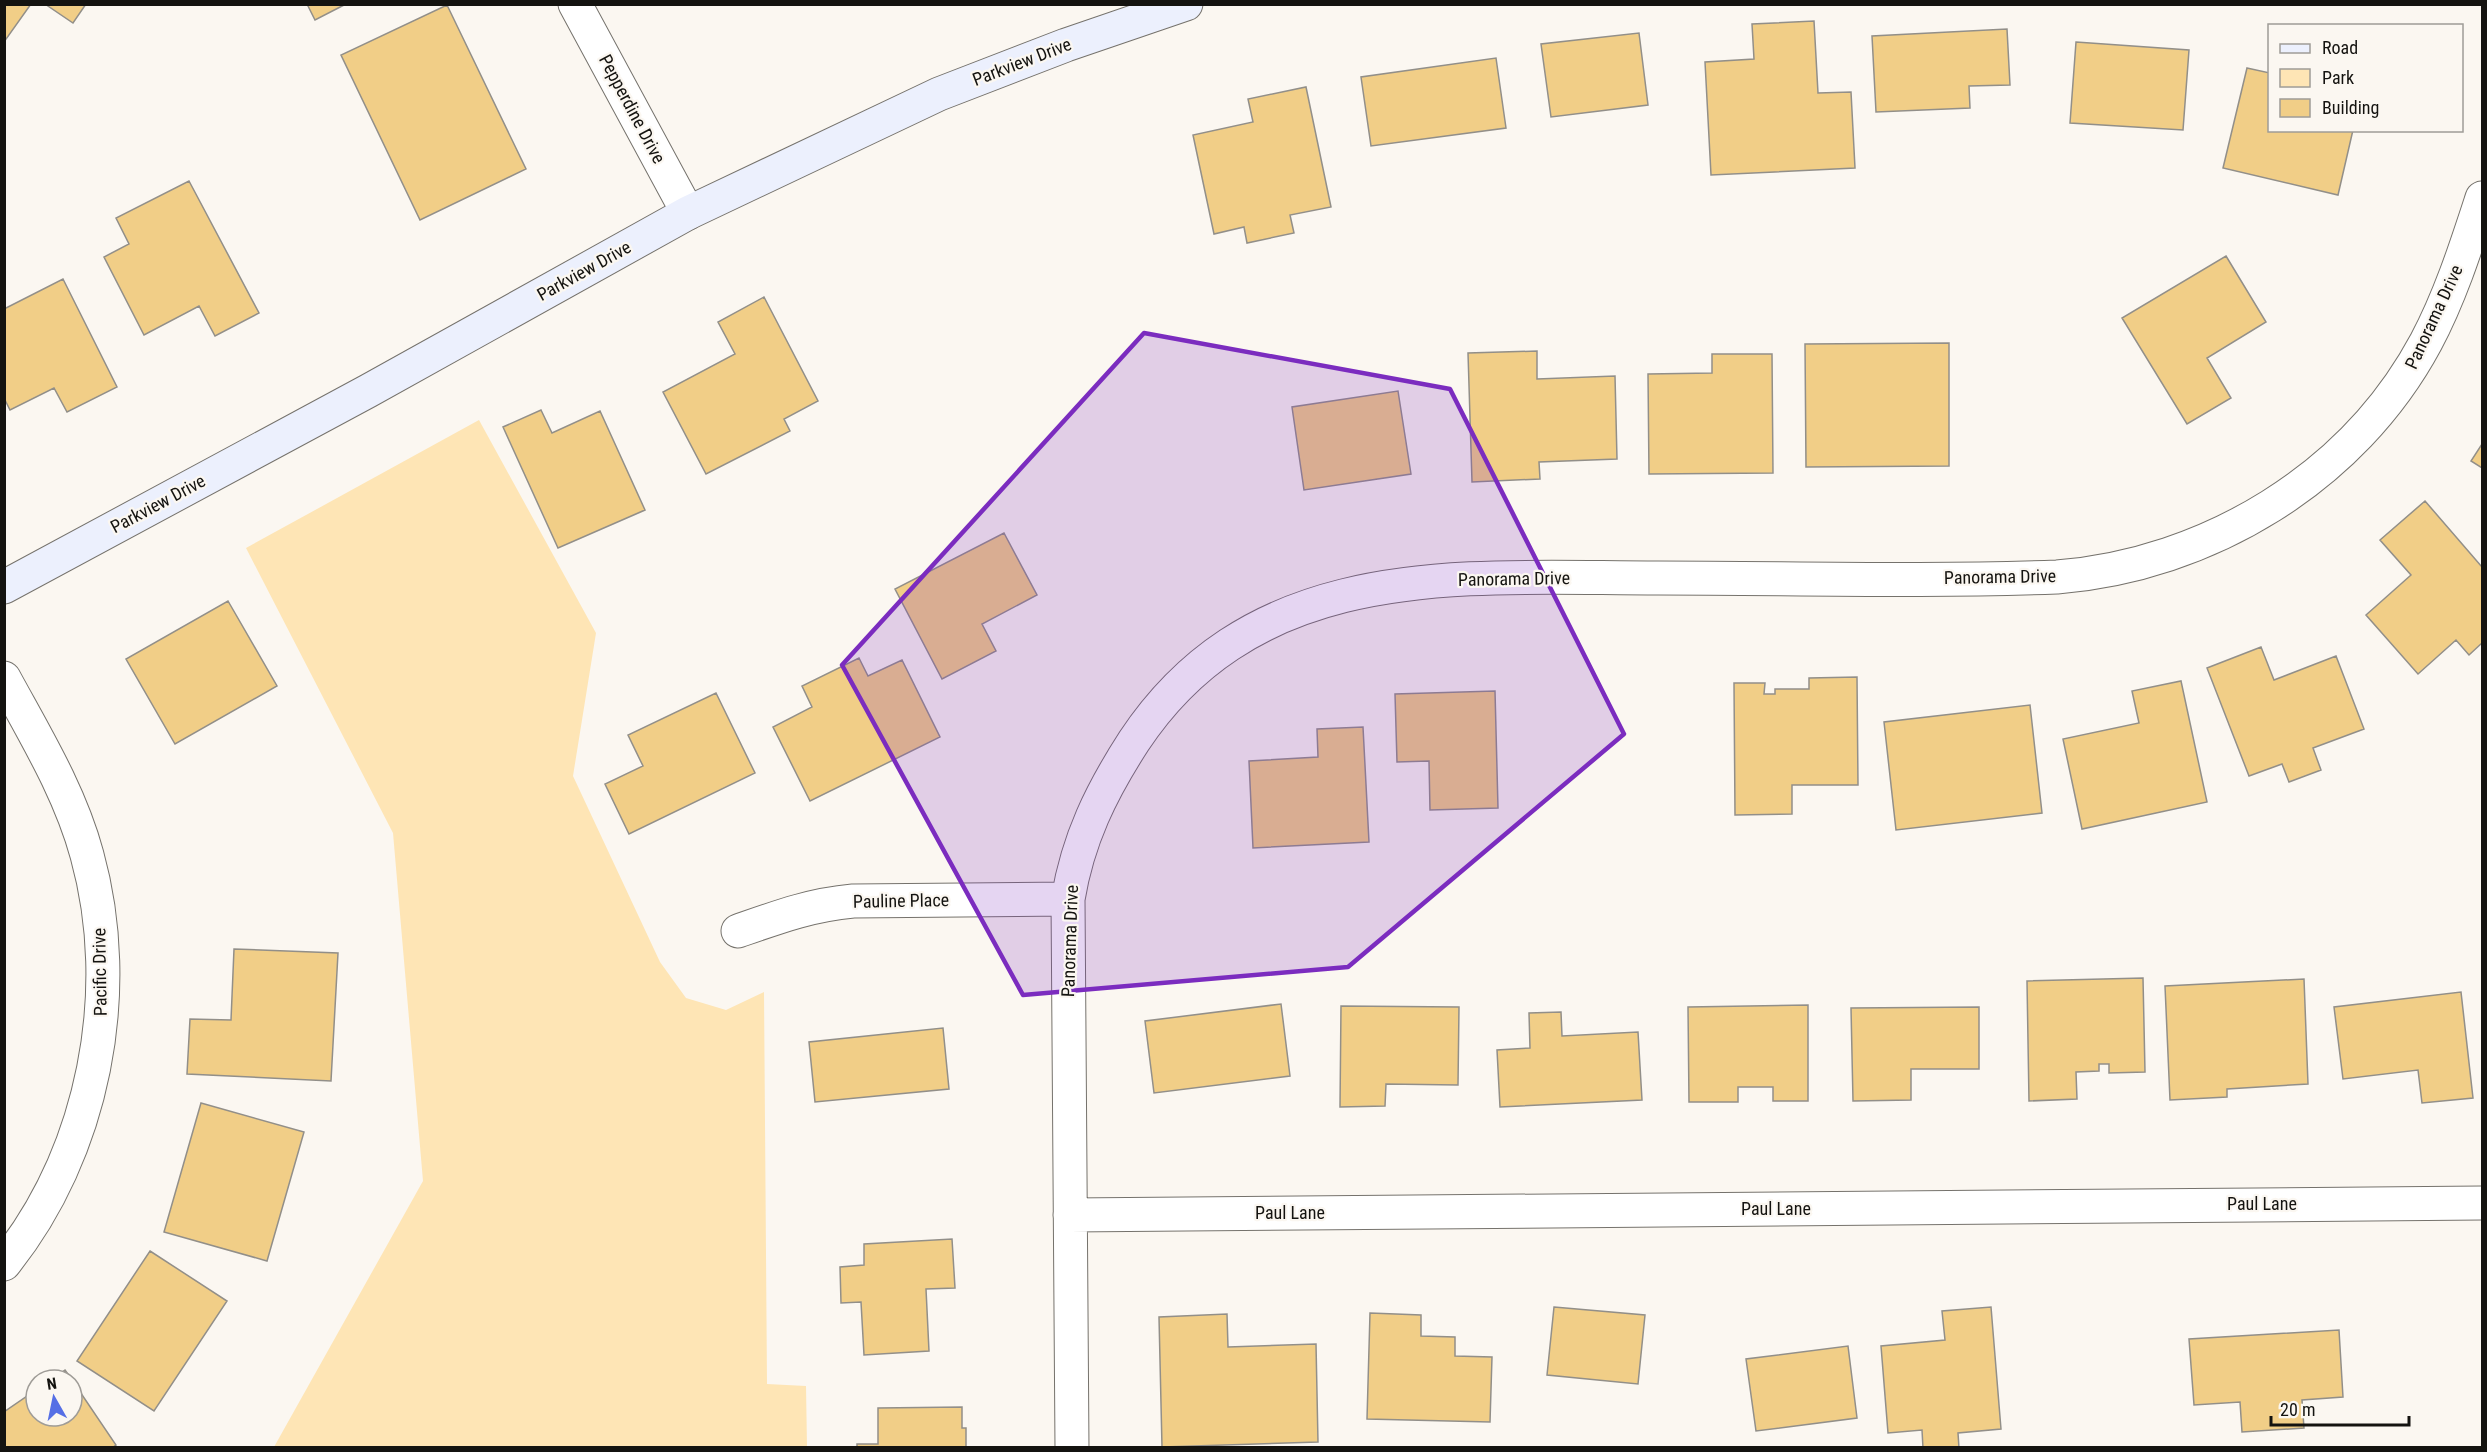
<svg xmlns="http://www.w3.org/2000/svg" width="2487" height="1452" viewBox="0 0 2487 1452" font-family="'Roboto Condensed',sans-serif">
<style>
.green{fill:#fee5b5}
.building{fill:#f1ce87;stroke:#928f89;stroke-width:1.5}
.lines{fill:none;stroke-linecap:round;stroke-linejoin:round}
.street-casing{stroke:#75726c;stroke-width:35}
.secondary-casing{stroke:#75726c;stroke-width:35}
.street{stroke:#fff;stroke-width:33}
.secondary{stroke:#ecf0fd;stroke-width:33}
.marked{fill:#7b2cbf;fill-opacity:0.2;stroke:#7b2cbf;stroke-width:4.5;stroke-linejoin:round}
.labels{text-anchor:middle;stroke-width:4.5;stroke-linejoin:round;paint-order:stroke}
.street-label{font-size:18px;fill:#141310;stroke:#fbf7f1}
</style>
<rect width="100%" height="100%" fill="#fbf7f1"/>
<path class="green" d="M 479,420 L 596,633 L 573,776 L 660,962 L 686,998 L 726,1010 L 764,992 L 767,1384 L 806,1386 L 807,1447 L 274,1447 L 423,1181 L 393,833 L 246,548 Z"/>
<path class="building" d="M 4,4 L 31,4 L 4,42 Z
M 45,4 L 86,4 L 73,23 Z
M 307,4 L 346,4 L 315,20 Z
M 447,5 L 526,169 L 420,220 L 341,55 Z
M 1814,21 L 1818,93 L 1851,92 L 1855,168 L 1711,175 L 1705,62 L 1754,59 L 1752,24 Z
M 2007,29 L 2010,85 L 1969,86 L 1970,108 L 1876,112 L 1872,36 Z
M 1639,33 L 1648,105 L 1551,117 L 1541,44 Z
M 2076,42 L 2189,50 L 2183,130 L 2070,123 Z
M 1496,58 L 1506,128 L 1371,146 L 1361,77 Z
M 2247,68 L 2270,73 L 2270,130 L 2353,130 L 2338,195 L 2223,168 Z
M 1306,87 L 1331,207 L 1290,215 L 1294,233 L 1247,243 L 1244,227 L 1214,234 L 1193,135 L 1253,122 L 1248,99 Z
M 189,181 L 259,313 L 215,336 L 199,306 L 144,335 L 104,257 L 129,244 L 116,218 Z
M 2226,256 L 2266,322 L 2207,358 L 2231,398 L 2187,424 L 2122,318 Z
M 63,279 L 117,387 L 67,412 L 54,388 L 10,410 L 4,398 L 4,309 Z
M 764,297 L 818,401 L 784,419 L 790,431 L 706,474 L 663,392 L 735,354 L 718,322 Z
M 1949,343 L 1949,466 L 1806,467 L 1805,344 Z
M 1537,351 L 1537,379 L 1615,376 L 1617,459 L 1539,462 L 1540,479 L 1472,482 L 1468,353 Z
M 1712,354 L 1772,354 L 1773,473 L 1649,474 L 1648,374 L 1712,373 Z
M 1398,391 L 1411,474 L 1304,490 L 1292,407 Z
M 541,410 L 552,433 L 600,411 L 645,510 L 558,548 L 503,427 Z
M 2482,444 L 2482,468 L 2471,461 Z
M 2425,501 L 2482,567 L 2482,643 L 2469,655 L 2456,640 L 2418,674 L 2366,615 L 2411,575 L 2380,540 Z
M 1004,533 L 1037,595 L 982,624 L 996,651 L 942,679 L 895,589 Z
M 228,601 L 277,686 L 175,744 L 126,659 Z
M 2261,647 L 2274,680 L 2336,656 L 2364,729 L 2313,748 L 2321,770 L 2289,782 L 2282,764 L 2249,776 L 2207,668 Z
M 859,658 L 868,676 L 902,660 L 940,737 L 810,801 L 773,727 L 812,707 L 802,686 Z
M 1857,677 L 1858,785 L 1792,785 L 1792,814 L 1735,815 L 1734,683 L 1765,683 L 1764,694 L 1775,694 L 1775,689 L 1809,689 L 1809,678 Z
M 2181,681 L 2207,802 L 2082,829 L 2063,739 L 2139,723 L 2132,691 Z
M 1495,691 L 1498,808 L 1430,810 L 1429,761 L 1397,762 L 1395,694 Z
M 716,693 L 755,773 L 629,834 L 605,784 L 643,766 L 628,735 Z
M 2030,705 L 2042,813 L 1896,830 L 1884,722 Z
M 1363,727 L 1369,842 L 1253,848 L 1249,761 L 1318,757 L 1317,729 Z
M 234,949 L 338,953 L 331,1081 L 187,1074 L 190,1019 L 231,1020 Z
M 2143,978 L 2145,1072 L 2109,1073 L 2109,1064 L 2099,1064 L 2099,1071 L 2076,1072 L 2077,1099 L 2029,1101 L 2027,981 Z
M 2304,979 L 2308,1084 L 2227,1089 L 2227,1097 L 2170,1100 L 2165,986 Z
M 2461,992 L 2473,1098 L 2422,1103 L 2418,1070 L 2343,1079 L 2334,1007 Z
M 1281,1004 L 1290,1076 L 1154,1093 L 1145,1021 Z
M 1808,1005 L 1808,1101 L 1773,1101 L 1773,1087 L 1738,1087 L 1738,1102 L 1689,1102 L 1688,1007 Z
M 1341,1006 L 1459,1007 L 1458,1085 L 1386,1084 L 1385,1106 L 1340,1107 Z
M 1979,1007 L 1979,1069 L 1911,1069 L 1911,1100 L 1853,1101 L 1851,1008 Z
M 1561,1012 L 1562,1036 L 1638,1032 L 1642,1100 L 1500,1107 L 1497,1050 L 1530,1048 L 1529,1013 Z
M 943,1028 L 949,1089 L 815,1102 L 809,1042 Z
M 201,1103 L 304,1132 L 267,1261 L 164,1232 Z
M 952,1239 L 955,1288 L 926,1289 L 929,1351 L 864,1355 L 861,1302 L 841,1303 L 840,1267 L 864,1265 L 864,1244 Z
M 150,1251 L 227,1301 L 154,1411 L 77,1361 Z
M 1554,1307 L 1645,1315 L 1638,1384 L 1547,1375 Z
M 1991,1307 L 2001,1429 L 1958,1433 L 1959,1448 L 1923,1448 L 1922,1430 L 1888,1433 L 1881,1346 L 1945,1340 L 1942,1311 Z
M 1370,1313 L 1421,1315 L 1421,1336 L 1455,1337 L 1455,1356 L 1492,1357 L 1490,1422 L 1367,1419 Z
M 1227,1314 L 1228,1347 L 1316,1344 L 1318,1442 L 1162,1447 L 1159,1317 Z
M 2339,1330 L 2343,1397 L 2302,1400 L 2304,1428 L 2242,1432 L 2240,1402 L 2194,1405 L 2189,1339 Z
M 1848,1346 L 1857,1418 L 1756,1431 L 1746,1359 Z
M 65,1370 L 72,1380 L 51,1380 Z
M 72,1380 L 116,1445 L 112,1448 L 4,1448 L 4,1412 L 36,1390 L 36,1416 L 72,1416 Z
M 962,1407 L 962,1428 L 966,1428 L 966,1448 L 857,1448 L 857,1444 L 878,1444 L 878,1408 Z"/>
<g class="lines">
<defs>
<path id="street" d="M 575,4 L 688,213
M 4,678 C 35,735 70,792 87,855 C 125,992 94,1152 4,1264
M 738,931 C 778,917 810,905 853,901 L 1068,899
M 1070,1215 L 2482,1203
M 1072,1448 L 1068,899 C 1078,839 1101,792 1134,741 C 1257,556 1464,578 1658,578 C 1791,578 1924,582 2057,577 C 2208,565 2353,478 2426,342 C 2450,297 2466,247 2482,198"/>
<path id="secondary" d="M 4,587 L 368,391 L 688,213 L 939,94 L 1066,45 L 1186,4"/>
</defs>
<use href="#street" class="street-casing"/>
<use href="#secondary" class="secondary-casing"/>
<use href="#street" class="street"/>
<use href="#secondary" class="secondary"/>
</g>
<path class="marked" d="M 1144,333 L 1450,389 L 1624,734 L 1348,967 L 1023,995 L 842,665 Z"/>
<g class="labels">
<g class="street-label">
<text transform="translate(1022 62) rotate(-21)" y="6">Parkview Drive</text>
<text transform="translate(632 109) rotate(62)" y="6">Pepperdine Drive</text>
<text transform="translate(584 271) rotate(-29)" y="6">Parkview Drive</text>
<text transform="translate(2434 317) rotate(-65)" y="6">Panorama Drive</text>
<text transform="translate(158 504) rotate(-28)" y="6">Parkview Drive</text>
<text transform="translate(2000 577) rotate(-1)" y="6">Panorama Drive</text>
<text transform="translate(1514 579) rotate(-1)" y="6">Panorama Drive</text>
<text transform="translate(901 901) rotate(-1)" y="6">Pauline Place</text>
<text transform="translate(1070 941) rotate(-88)" y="6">Panorama Drive</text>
<text transform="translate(100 972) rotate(-91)" y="6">Pacific Drive</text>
<text x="2262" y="1210">Paul Lane</text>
<text x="1776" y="1215">Paul Lane</text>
<text x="1290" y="1219">Paul Lane</text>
</g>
</g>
<rect width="2487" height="1452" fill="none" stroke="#141310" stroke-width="12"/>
<rect x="2268" y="24" width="195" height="108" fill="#fbf7f1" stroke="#9f9c97" stroke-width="1.5"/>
<rect x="2280" y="44" width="30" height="9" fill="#ecf0fd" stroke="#9f9c97" stroke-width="1.5"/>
<text x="2322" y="54" font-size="18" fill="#141310">Road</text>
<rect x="2280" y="69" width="30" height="18" fill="#fee5b5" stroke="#9f9c97" stroke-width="1.5"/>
<text x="2322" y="84" font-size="18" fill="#141310">Park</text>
<rect x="2280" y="99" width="30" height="18" fill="#f1ce87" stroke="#9f9c97" stroke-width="1.5"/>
<text x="2322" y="114" font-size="18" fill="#141310">Building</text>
<g transform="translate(54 1398) rotate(351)"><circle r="28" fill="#fbf7f1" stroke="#9f9c97" stroke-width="1.5"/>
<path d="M0-4.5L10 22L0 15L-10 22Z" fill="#566fe5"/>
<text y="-9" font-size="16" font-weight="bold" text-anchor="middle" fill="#141310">N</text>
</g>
<path d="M2271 1416v9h138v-9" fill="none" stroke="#141310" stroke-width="3"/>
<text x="2280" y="1416" font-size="18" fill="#141310" stroke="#fbf7f1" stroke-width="4.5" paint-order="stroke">20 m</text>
</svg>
